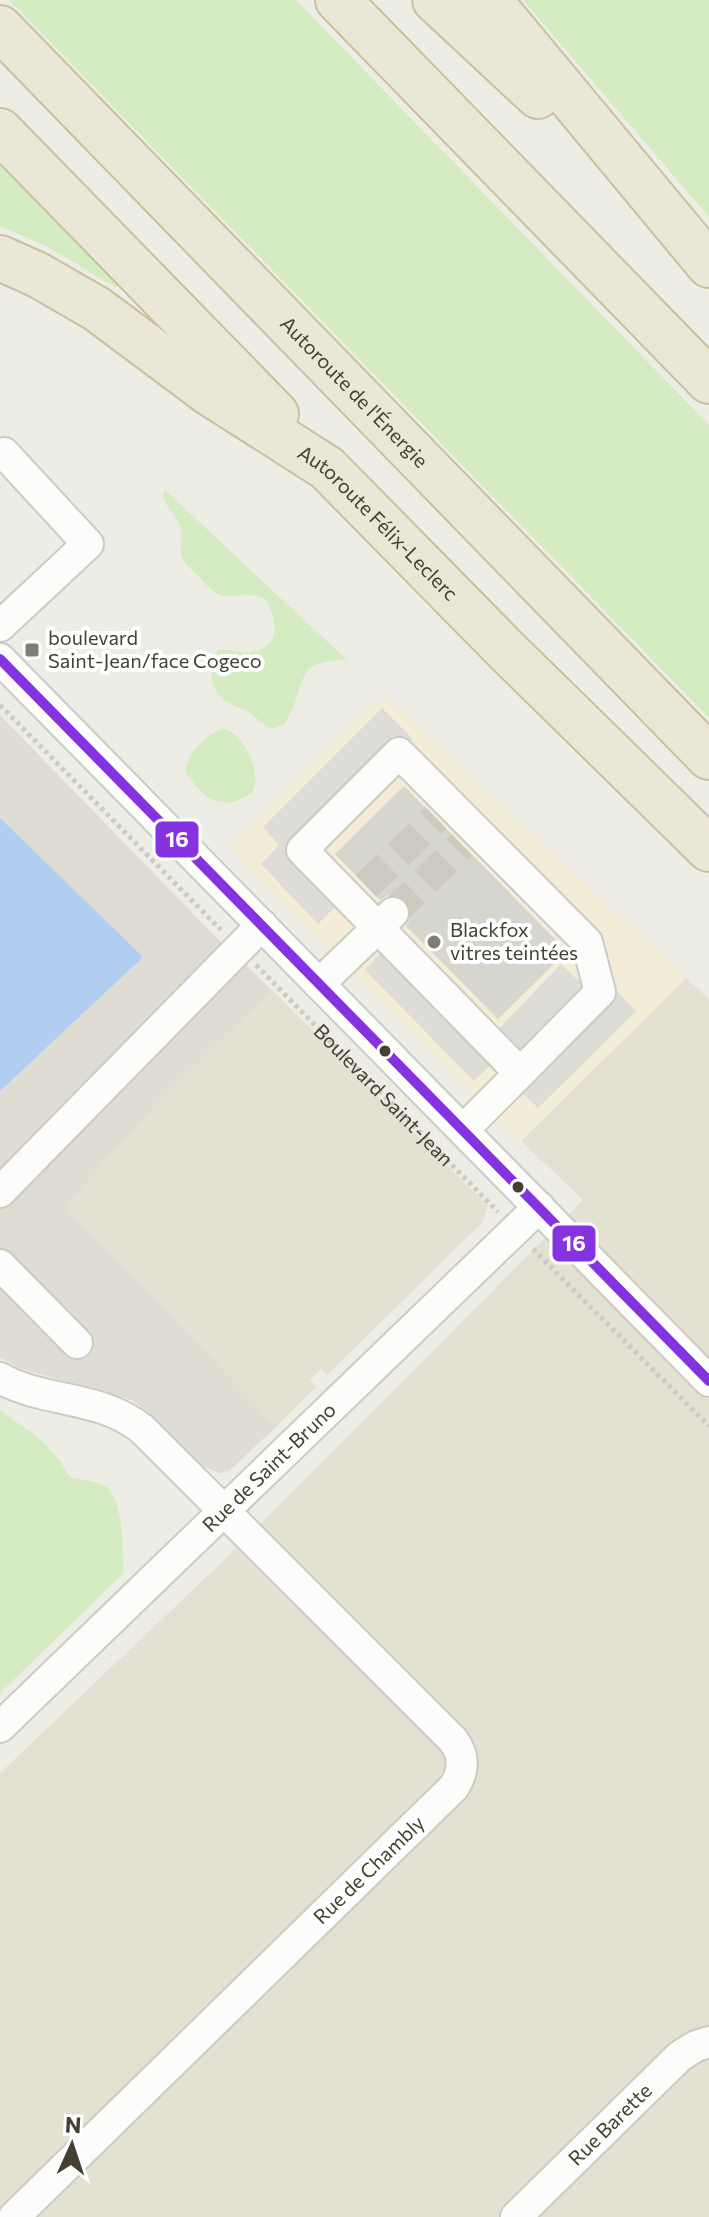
<svg xmlns="http://www.w3.org/2000/svg" width="709" height="2217" viewBox="0 0 709 2217" font-family="Commissioner,sans-serif">
<style>
.residential{fill:#e3e1d2}
.commercial{fill:#f3ecd6}
.industrial{fill:#dedcd3}
.green{fill:#d5ecc2}
.parking{fill:#dddcd6}
.water{fill:#b1cef0}
.building{fill:#d7d6ce}
.lines{fill:none;stroke-linecap:round;stroke-linejoin:round}
.minor-tunnel{stroke:#cccac1;stroke-width:30;stroke-dasharray:30 15;stroke-linecap:butt}
.minor-casing{stroke:#cccbc3;stroke-width:34}
.highway-casing{stroke:#c8c09f;stroke-width:48}
.path{stroke:#cdcbc5;stroke-width:5;stroke-dasharray:4 4;stroke-linecap:butt}
.minor{stroke:#fcfcfb;stroke-width:30}
.highway{stroke:#ebe7d7;stroke-width:44}
.bus-1-casing{stroke:#fff;stroke-width:16}
.bus-1{stroke:#8533e1;stroke-width:10}
.poi-dot{fill:#807d71;stroke:#fff;stroke-width:3}
.bus-dot{fill:#444032;stroke:#fff;stroke-width:3}
.labels{text-anchor:middle;stroke-width:8;stroke-linejoin:round;paint-order:stroke}
.street-label{font-size:20px;fill:#444032;stroke:#fff}
.poi-label{font-size:20px;fill:#444032;stroke:#fff;text-anchor:start}
.line-badge{stroke:#fff;stroke-width:3}
.badge-label{font-size:22px;text-anchor:middle;font-weight:bold;fill:#fff}
</style>
<rect width="100%" height="100%" fill="#eeede5"/>
<path class="residential" d="M 686,978 L 709,999 L 709,2217 L 0,2217 L 0,1773 L 223,1561 L 583,1200 L 521,1141 Z
M 272,990 L 488,1206 L 482,1223 L 327,1375 L 321,1369 L 310,1380 L 316,1387 L 277,1426 L 64,1206 L 164,1096 Z"/>
<path class="commercial" d="M 384,695 L 686,978 L 521,1141 L 230,848 Z"/>
<path class="industrial" d="M 0,715 L 208,929 L 272,990 L 164,1096 L 65,1206 L 277,1426 L 229,1471 L 219,1473 L 204,1467 L 147,1411 L 131,1400 L 19,1368 L 0,1357 Z"/>
<path class="green" d="M 9,0 L 296,0 L 709,425 L 709,718 Z
M 523,0 L 709,0 L 709,217 Z
M 0,155 L 123,281 L 116,288 L 48,247 L 0,226 Z
M 164,489 L 347,660 C 289,660 309,688 284,725 L 272,729 C 263,725 259,720 251,714 C 244,709 235,707 227,702 C 209,691 207,666 218,650 C 230,648 239,654 250,652 C 283,647 278,618 264,598 C 228,586 229,613 198,576 C 192,570 185,565 182,557 C 178,546 184,537 180,527 C 176,511 160,506 164,489 Z
M 222,728 C 244,733 263,772 252,793 C 219,814 205,798 185,772 C 189,751 203,738 222,728 Z
M 0,1410 C 33,1435 48,1439 70,1477 C 80,1480 92,1480 101,1484 C 125,1492 122,1552 124,1573 L 0,1693 Z"/>
<path class="parking" d="M 382,708 L 412,738 L 303,850 L 347,895 L 318,924 L 261,864 L 279,845 L 263,827 Z
M 391,941 L 488,1040 L 561,964 L 580,982 L 618,992 L 636,1011 L 538,1108 L 492,1064 L 474,1081 L 365,970 Z"/>
<path class="water" d="M 0,818 L 143,957 L 0,1091 Z"/>
<path class="building" d="M 404,786 L 567,951 L 498,1019 L 406,926 L 410,919 L 411,909 L 405,900 L 399,896 L 389,895 L 380,900 L 335,854 Z"/>
<g class="lines">
<path class="minor-tunnel" d="M 366,886 L 436,818
M 393,913 L 462,845"/>
<defs>
<g id="minor">
<path d="M 0,626 L 88,544 L 4,453"/>
<path d="M 0,659 L 709,1381"/>
<path d="M 319,984 L 393,913"/>
<path d="M 463,1130 L 520,1073 L 600,992 L 587,942 L 399,753 L 302,850 L 520,1073"/>
<path d="M 0,1192 L 262,925"/>
<path d="M 0,1265 L 77,1343"/>
<path d="M 0,1378 C 44,1403 100,1395 142,1429 L 453,1740 C 465,1756 464,1771 454,1787 L 14,2217"/>
<path id="s2" d="M 0,1727 L 539,1207"/>
<path id="s3" d="M 516,2217 L 680,2056 L 696,2046 L 709,2042"/>
</g>
<g id="highway">
<path d="M 338,0 L 709,381"/>
<path d="M 435,0 L 538,96"/>
<path d="M 489,0 L 709,265"/>
<path id="s4" d="M 0,28 L 709,757"/>
<path d="M 0,131 L 276,414"/>
<path id="s5" d="M 0,258 L 38,275 L 97,309 L 208,392 L 327,468 L 508,652 L 709,849"/>
</g>
</defs>
<use href="#minor" class="minor-casing"/>
<use href="#highway" class="highway-casing"/>
<g class="path">
<path d="M 0,705 L 221,930"/>
<path id="s1" d="M 256,965 L 498,1212"/>
<path d="M 533,1249 L 709,1426"/>
</g>
<use href="#minor" class="minor"/>
<use href="#highway" class="highway"/>
<defs>
<path id="bus-1" d="M 0,659 L 709,1381"/>
</defs>
<use href="#bus-1" class="bus-1-casing"/>
<use href="#bus-1" class="bus-1"/>
</g>
<g class="poi-dot">
<rect x="24" y="642" width="16" height="16" rx="4"/>
<circle cx="434" cy="942" r="8"/>
</g>
<g class="bus-dot">
<circle cx="385" cy="1051" r="7"/>
<circle cx="518" cy="1187" r="7"/>
</g>
<g class="labels">
<g class="street-label">
<text dy="7" stroke="none"><textPath href="#s4" startOffset="508">Autoroute de l'Énergie</textPath></text>
<text dy="7" stroke="none"><textPath href="#s5" startOffset="464">Autoroute Félix-Leclerc</textPath></text>
<text dy="7" stroke="none"><textPath href="#s1" startOffset="182">Boulevard Saint-Jean</textPath></text>
<text dy="7" stroke="none"><textPath href="#s2" startOffset="374">Rue de Saint-Bruno</textPath></text>
<text transform="translate(369 1870) rotate(-44)" y="7">Rue de Chambly</text>
<text dy="7" stroke="none"><textPath href="#s3" startOffset="132">Rue Barette</textPath></text>
</g>
<g class="poi-label">
<text x="48" y="645">boulevard<tspan x="48" dy="23">Saint-Jean/face Cogeco</tspan></text>
<text x="450" y="937">Blackfox<tspan x="450" dy="23">vitres teintées</tspan></text>
</g>
</g>
<g class="line-badge">
<rect x="154" y="820" width="46" height="39" rx="8" fill="#8533e1"/>
<rect x="551" y="1224" width="46" height="39" rx="8" fill="#8533e1"/>
</g>
<g class="badge-label">
<text x="177" y="847">16</text>
<text x="574" y="1251">16</text>
</g>
<g transform="translate(72 2145) rotate(3)" stroke="#ffffff" stroke-width="6" paint-order="stroke">
<path d="M0-6L14 30L0 20L-14 30Z" fill="#444032"/>
<text y="-12" font-size="22" font-weight="bold" text-anchor="middle" fill="#444032">N</text>
</g>
</svg>
